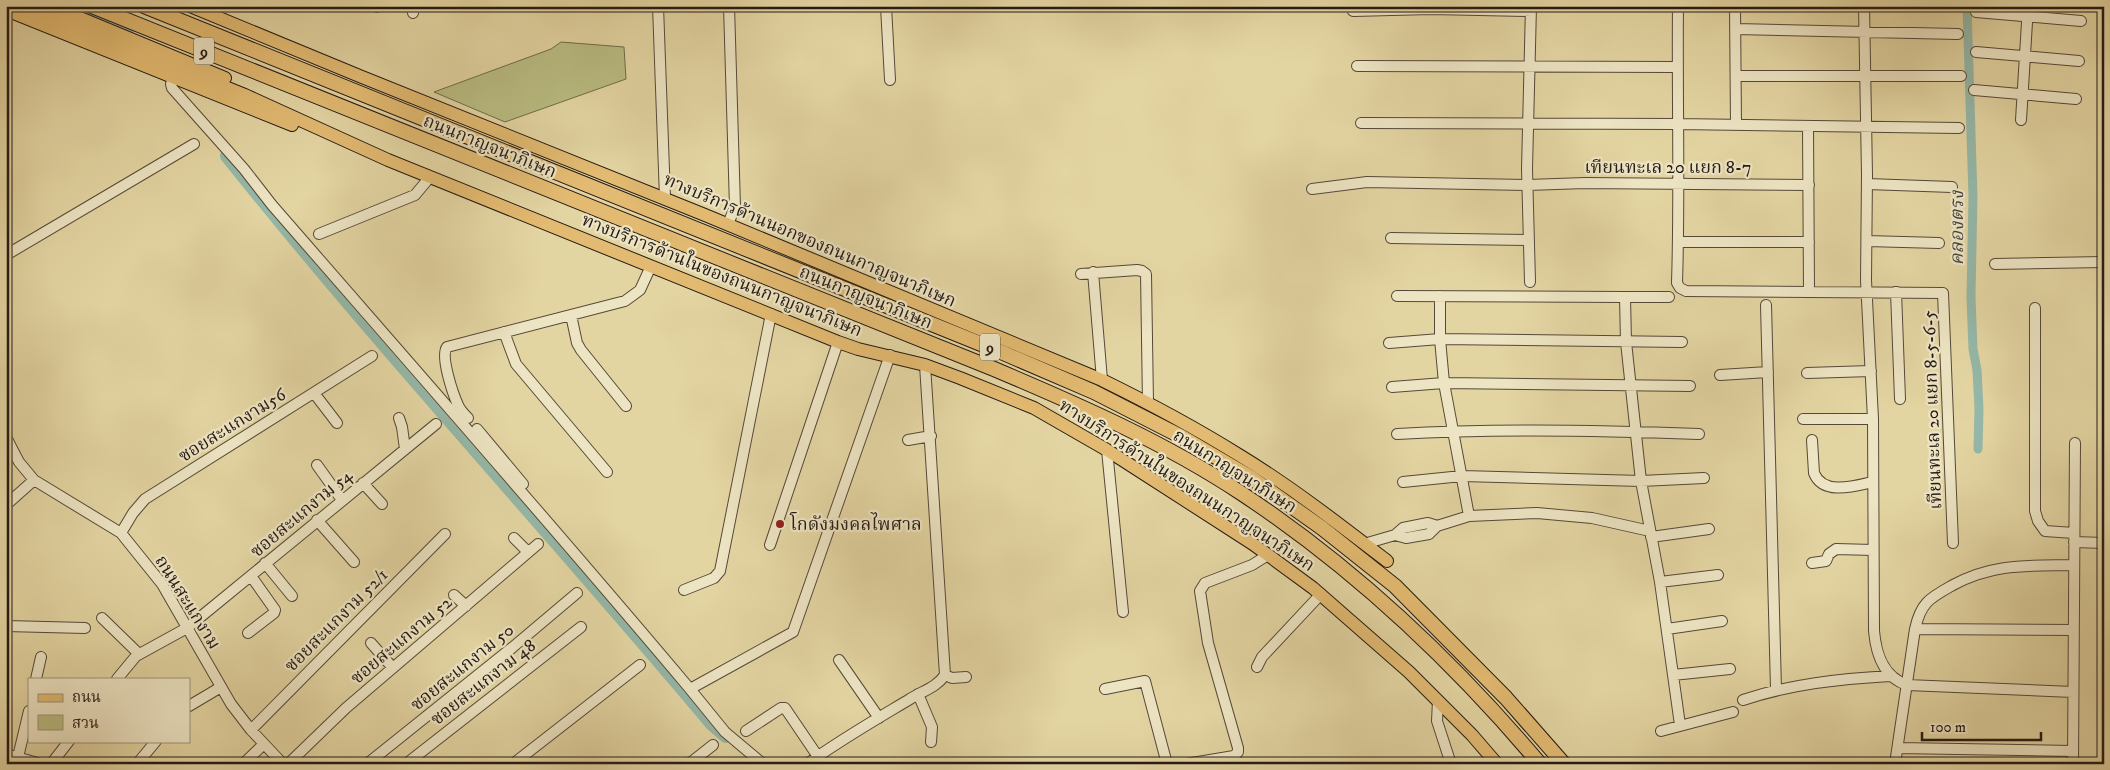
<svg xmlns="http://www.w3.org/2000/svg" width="2110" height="770" viewBox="0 0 2110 770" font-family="'IM FELL DW Pica','Noto Serif Thai',serif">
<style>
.green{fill:#b9bc81;stroke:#6f6b4b}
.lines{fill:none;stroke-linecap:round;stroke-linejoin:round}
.canal{stroke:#95b8a8;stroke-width:9}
.river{stroke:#95b8a8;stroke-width:14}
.minor-casing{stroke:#544938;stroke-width:12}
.major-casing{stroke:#251a15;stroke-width:14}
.highway-casing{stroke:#251a15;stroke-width:16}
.minor{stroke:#ede4c3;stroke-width:10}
.major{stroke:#e2ba71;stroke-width:12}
.highway{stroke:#e2ba71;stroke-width:14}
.poi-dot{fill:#8f2418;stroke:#ede4c3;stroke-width:2}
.labels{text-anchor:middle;stroke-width:4.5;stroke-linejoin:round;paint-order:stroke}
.shield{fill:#ede4c3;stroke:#615749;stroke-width:1}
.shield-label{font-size:16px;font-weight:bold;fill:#251a15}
.street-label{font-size:18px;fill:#251a15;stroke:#ede4c3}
.poi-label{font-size:18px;fill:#251a15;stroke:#ede4c3;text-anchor:start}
.water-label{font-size:19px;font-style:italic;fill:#474941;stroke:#ede4c3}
</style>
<rect width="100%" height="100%" fill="#e3d5a2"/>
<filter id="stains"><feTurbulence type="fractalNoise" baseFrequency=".004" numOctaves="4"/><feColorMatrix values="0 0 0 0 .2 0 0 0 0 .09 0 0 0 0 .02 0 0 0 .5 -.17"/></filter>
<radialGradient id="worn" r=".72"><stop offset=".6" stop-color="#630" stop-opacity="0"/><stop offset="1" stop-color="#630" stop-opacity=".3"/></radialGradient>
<path class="green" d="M 561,42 L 624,47 L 626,79 L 505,122 L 434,92 L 551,49 Z"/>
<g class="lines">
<path class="canal" d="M 1967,6 L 1973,197 L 1971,297 L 1973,349 L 1977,370 L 1979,409 L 1978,449"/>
<path class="river" d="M 68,6 L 121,27 L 133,43
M 227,156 C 382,350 552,533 712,724 L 726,736"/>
<defs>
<path id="minor" d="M 377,6 L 377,7
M 412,6 L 413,13
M 658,6 L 665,198
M 886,6 L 890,80
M 1678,6 C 1677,98 1680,191 1677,283 L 1680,288 L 1686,291 L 1943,293 L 1953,543
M 1735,6 L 1736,125
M 1864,6 L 1867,175 L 1866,280 L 1873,419 L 1874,631 C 1876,654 1883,677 1907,685 L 2073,692
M 1353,11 L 1431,9 L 1531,11
M 1976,12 L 2081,21
M 1736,29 L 1958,34
M 1976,52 L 2079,61
M 1357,66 L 1677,67
M 1736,76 L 1961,76
M 173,78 L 171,84 L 172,88 L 244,169 L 272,205 C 412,366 553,526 690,689
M 1974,90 L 2076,99
M 2021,120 L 2028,6
M 1361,123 L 1678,124 L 1959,128
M 1808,126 L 1809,291
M 1867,184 L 1952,187
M 1312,189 L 1367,182 L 1528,185 L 1585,183 L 1809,185
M 728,224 L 735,207 L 729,6
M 319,234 L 415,195 L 430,177
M 1391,238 L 1528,240
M 1867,241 L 1939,243
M 1678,242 L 1809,242
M 6,255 L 194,144
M 1995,264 L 2104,262
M 1093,272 L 1102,380
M 1081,274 L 1137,270 L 1142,271 L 1146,274 L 1148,403
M 1530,282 L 1527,169 L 1531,6
M 1896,292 L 1900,399
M 1397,296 L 1625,297 L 1626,342 L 1641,481 L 1660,582 L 1680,725
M 1440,296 L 1440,339 L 1444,383 L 1469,516
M 1625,297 L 1669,297
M 1766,305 L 1776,689
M 2035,308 L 2035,511 L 2038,521 L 2045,531 L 2074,533
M 571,315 L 577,343 L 581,350 L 626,406
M 504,332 L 516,364 L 607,472
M 1389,343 L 1440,339 L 1682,342
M 1807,373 L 1871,371
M 1720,375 L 1768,372
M 1392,387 L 1444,383 L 1690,386
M 314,393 L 337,423
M 399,418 L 402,427 L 405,449
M 468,418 C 464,414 460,410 458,405 C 453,394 440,356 447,347 L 625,301 L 640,290 L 651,266
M 1803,419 L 1873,419
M 477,429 L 523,484
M 1397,434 C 1497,428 1599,430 1699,434
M 6,437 L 19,462 L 34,480 L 121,533 L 162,584 L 231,704 L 251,730 L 283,764
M 908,440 L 931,436
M 1812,440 L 1814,473 C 1823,496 1855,486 1873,482
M 1107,450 L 1123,612
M 317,465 L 342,500
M 1403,482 L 1462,476 L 1641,481 L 1704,478
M 363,483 L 382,504
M 6,505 L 34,480
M 317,520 L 354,562
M 121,533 L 133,513 L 145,499 L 372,356
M 1395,535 L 1406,538 L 1429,534 L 1437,526 L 1469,516 L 1537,513 L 1592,518 L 1650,531
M 1651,537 L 1709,529
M 514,538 L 528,552
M 2074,542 L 2104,543
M 1364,544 L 1395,535 L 1403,528 L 1428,523 L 1437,526
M 770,545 L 838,342
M 265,563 L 292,596
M 1812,563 L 1826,561 L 1829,554 L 1836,549 L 1873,550
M 1660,582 L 1718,575
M 684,590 L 714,578 L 720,571 L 771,314
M 454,595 L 466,606
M 102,618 L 139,654
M 6,626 L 85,628
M 1667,629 L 1722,621
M 1915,629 L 2073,630
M 248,633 L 274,613 L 275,610 L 251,576
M 371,643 L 393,668
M 839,660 L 879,718
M 1257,667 L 1262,657 L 1321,594
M 945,675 L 952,678 L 966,677
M 1673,675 L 1730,669
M 36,679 L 41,657
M 117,679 L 136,656 L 187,628 L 436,424
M 1105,689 L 1145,681 L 1167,764
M 918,694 L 932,727 L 931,742
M 1743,700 C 1791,684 1839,679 1890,676
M 1438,701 L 1437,721 L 1451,764
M 189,706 L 221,687
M 251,730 L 445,534
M 746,731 L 781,708 L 785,708 L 823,764
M 1661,731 L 1733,712
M 1898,748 L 2073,751
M 6,754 L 41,764
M 18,757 L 29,711
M 51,764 L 69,741
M 137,764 L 156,741
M 243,764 L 264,744
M 288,764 L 346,708 L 538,544
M 367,764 L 513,647 L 577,593
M 406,764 L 581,627
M 513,764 L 640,665
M 689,764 L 713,745
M 763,764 L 725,732 L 690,689 L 793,632 L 890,355
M 807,764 C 840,740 875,720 910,699 C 922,691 936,688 945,675 L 925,365
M 1186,764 L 1234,756 L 1238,752 L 1238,748 L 1208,643 L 1200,591 L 1205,583 L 1252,565 L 1268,555
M 1895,764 L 1915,629 C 1921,602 1930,598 1953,585 C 1994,563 2028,566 2073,565
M 2073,764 L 2075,443"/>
<path id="major" d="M 25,6 L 245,95 L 388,160 L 838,342 L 858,349 L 925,365 L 960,378 L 1034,408 L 1107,450 L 1253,544 L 1313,588 L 1409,672 L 1472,735 L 1497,764
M 51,6 L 225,78
M 190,6 L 362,77 L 705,215 L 1102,380 C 1149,403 1194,427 1239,455 C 1290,486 1339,524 1387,561
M 6,10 L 292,125"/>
<path id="highway" d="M 92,6 L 994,369 C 1079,405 1164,442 1241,493 C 1353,567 1453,661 1540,764
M 144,6 L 1001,352 L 1094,392 L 1182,437 L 1250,477 L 1322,528 L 1395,586 L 1506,698 L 1564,764"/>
</defs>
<use href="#minor" class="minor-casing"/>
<use href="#major" class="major-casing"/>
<use href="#highway" class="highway-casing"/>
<use href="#minor" class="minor"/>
<use href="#major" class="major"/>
<use href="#highway" class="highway"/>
</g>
<circle class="poi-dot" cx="780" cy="524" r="5"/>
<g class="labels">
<g class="shield">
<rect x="194" y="37.5" width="20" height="27" rx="4"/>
<rect x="980" y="333.5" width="20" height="27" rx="4"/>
</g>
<g class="shield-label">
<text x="204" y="57">9</text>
<text x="990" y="353">9</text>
</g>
<g class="street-label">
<text transform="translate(490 146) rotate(22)" y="6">ถนนกาญจนาภิเษก</text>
<text x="1668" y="173">เทียนทะเล 20 แยก 8-7</text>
<text transform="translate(810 240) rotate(23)" y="6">ทางบริการด้านนอกของถนนกาญจนาภิเษก</text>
<text transform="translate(722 275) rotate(22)" y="6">ทางบริการด้านในของถนนกาญจนาภิเษก</text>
<text transform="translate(866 297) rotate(22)" y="6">ถนนกาญจนาภิเษก</text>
<text transform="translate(1932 410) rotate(-92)" y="6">เทียนทะเล 20 แยก 8-5-6-5</text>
<text transform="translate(232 425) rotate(-32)" y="6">ซอยสะแกงาม56</text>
<text transform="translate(1235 471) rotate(32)" y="6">ถนนกาญจนาภิเษก</text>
<text transform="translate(1187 485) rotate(33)" y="6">ทางบริการด้านในของถนนกาญจนาภิเษก</text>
<text transform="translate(301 513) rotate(-40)" y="6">ซอยสะแกงาม 54</text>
<text transform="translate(188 602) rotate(58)" y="6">ถนนสะแกงาม</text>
<text transform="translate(336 620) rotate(-45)" y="6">ซอยสะแกงาม 52/1</text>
<text transform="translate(401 640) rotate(-40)" y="6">ซอยสะแกงาม 52</text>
<text transform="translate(462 667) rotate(-39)" y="6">ซอยสะแกงาม 50</text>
<text transform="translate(483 682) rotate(-38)" y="6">ซอยสะแกงาม 48</text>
</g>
<g class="poi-label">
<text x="790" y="530">โกดังมงคลไพศาล</text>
</g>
<g class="water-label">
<text transform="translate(1956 228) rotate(-90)" y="7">คลองตรง</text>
</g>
</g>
<rect width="2110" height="770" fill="none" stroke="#e3d5a2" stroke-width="25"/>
<rect x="8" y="8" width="2095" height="755" fill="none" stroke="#251a15" stroke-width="2.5"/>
<rect x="12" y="12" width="2085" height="745" fill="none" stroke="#251a15"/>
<rect x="28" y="678" width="162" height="65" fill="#ede4c3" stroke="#9d937d"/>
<rect x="38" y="694" width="25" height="8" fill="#e2ba71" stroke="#9d937d"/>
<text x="72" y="702" font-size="15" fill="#251a15">ถนน</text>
<rect x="38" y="715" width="25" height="15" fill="#b9bc81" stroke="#9d937d"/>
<text x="72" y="728" font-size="15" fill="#251a15">สวน</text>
<path d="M1922 732v8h119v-8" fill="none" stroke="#251a15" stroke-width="2.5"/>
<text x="1930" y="732" font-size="15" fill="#251a15" stroke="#ede4c3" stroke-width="4" paint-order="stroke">100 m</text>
<rect width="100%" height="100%" filter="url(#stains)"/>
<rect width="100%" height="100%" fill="url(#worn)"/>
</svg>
